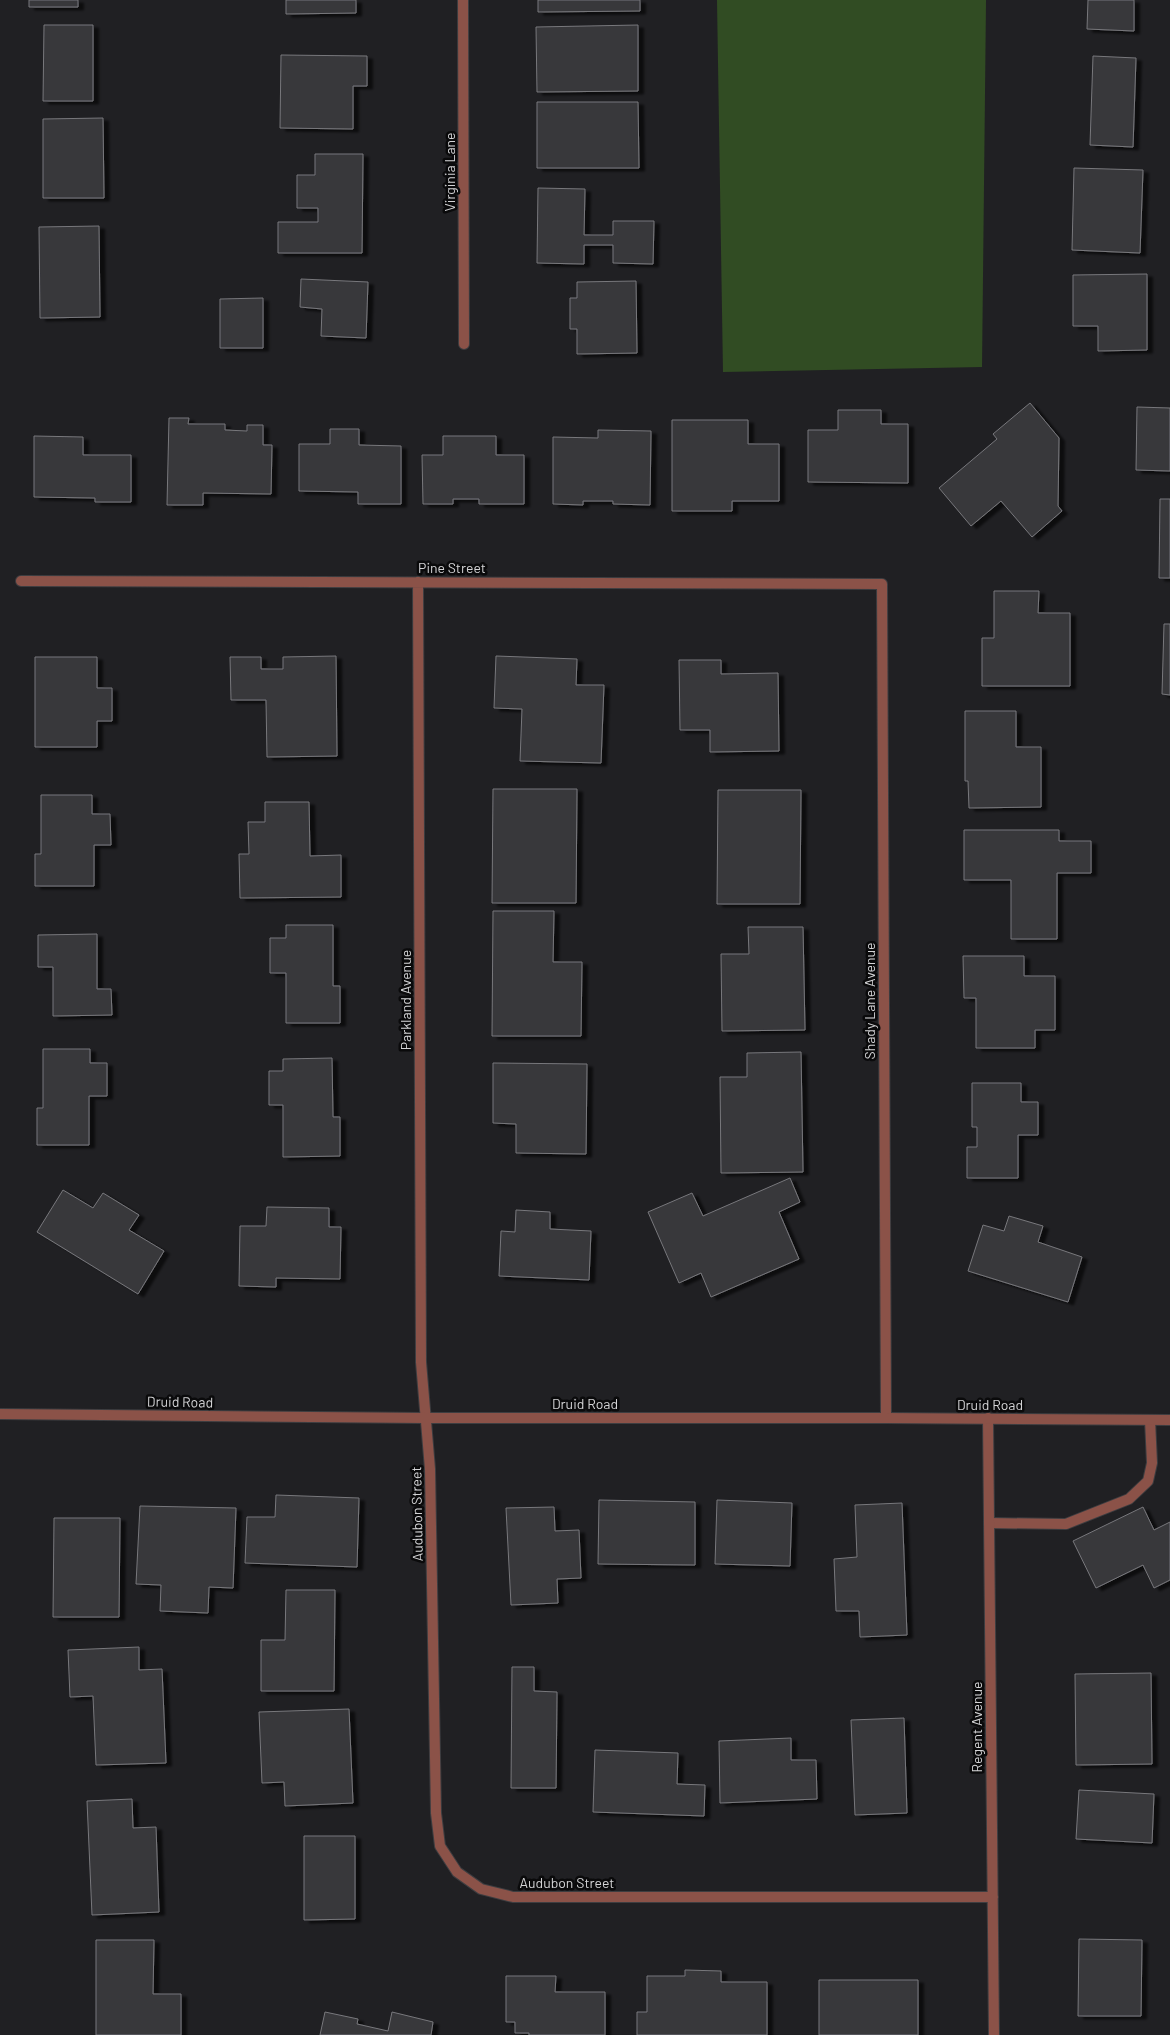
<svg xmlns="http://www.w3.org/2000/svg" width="1170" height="2035" viewBox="0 0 1170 2035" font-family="Barlow,sans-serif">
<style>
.green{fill:#314c23}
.building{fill:#37373b;stroke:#78787c;filter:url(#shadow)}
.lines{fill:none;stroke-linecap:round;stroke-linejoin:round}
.service-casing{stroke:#3d3d40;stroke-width:12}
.minor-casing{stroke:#3d3d40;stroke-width:12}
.tertiary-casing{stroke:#3d3d40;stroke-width:12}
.service{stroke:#8b5248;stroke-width:10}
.minor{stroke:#8b5248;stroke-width:10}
.tertiary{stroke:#8b5248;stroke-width:10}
.labels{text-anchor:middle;stroke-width:5;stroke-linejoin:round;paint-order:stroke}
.street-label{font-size:14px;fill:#d4d4d6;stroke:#0a0a0b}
</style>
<defs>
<filter id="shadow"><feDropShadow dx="5.5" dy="3" stdDeviation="1" flood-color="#0009"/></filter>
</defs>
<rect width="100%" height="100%" fill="#202023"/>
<path class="green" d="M 717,0 L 986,0 L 982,367 L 723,372 Z"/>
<path class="building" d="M 29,0 L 78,0 L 78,7 L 29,7 Z
M 286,0 L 356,0 L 356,13 L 286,14 Z
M 538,0 L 640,0 L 640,11 L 538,12 Z
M 1088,0 L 1134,0 L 1134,31 L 1087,29 Z
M 44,25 L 93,25 L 93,101 L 43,101 Z
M 638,25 L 638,91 L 537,92 L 536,27 Z
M 281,55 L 367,56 L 367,86 L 353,86 L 353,129 L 280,128 Z
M 1093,56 L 1136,58 L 1133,147 L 1090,145 Z
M 537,102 L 638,102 L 639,168 L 537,168 Z
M 103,118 L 104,198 L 43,198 L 43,119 Z
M 315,154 L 363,154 L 362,253 L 278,253 L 278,222 L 318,222 L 318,208 L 297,208 L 297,175 L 315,175 Z
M 1074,168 L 1143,170 L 1140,253 L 1072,250 Z
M 538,188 L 585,189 L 584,235 L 613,235 L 613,221 L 654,221 L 653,264 L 613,263 L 613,245 L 584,245 L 584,264 L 537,263 Z
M 99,226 L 100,317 L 40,318 L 39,227 Z
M 1147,274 L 1147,350 L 1098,351 L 1098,326 L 1073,326 L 1073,275 Z
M 301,279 L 368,282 L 366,338 L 321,336 L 322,309 L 300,307 Z
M 636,281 L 637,353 L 577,354 L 577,329 L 570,329 L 570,298 L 577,298 L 577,282 Z
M 263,298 L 263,348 L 220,348 L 220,299 Z
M 1030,403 L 1059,438 L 1058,506 L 1062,511 L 1032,537 L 1001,501 L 971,526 L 939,488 L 997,439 L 993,434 Z
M 1137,407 L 1170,408 L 1170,471 L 1136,470 Z
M 838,410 L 881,410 L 881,424 L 908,424 L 908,483 L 808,482 L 808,430 L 838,430 Z
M 169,418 L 189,418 L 188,424 L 225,424 L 225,430 L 247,431 L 247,425 L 263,425 L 263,445 L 272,445 L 271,494 L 203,493 L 203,505 L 167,505 Z
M 672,420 L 748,420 L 748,444 L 779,444 L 779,501 L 732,501 L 732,511 L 672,511 Z
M 330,429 L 359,429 L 359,445 L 401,446 L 401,504 L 358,504 L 358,492 L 299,491 L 299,444 L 330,444 Z
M 598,430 L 651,431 L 650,505 L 613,504 L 613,501 L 583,501 L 583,505 L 553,504 L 553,437 L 598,438 Z
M 34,436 L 83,437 L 83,455 L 131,455 L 131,502 L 95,502 L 95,498 L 34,497 Z
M 443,436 L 496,436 L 496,455 L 524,455 L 524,504 L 479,504 L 479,499 L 453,499 L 453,504 L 423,504 L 422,455 L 443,455 Z
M 1160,499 L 1170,499 L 1170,578 L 1159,578 Z
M 994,591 L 1039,591 L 1038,613 L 1070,613 L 1070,686 L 982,686 L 982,638 L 994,638 Z
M 1164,624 L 1170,624 L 1170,695 L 1162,694 Z
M 336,656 L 337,756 L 267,757 L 266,700 L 231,700 L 230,657 L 261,657 L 261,669 L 283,669 L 283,657 Z
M 496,656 L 577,659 L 576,685 L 604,685 L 601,763 L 520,761 L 522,709 L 494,708 Z
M 35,657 L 97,657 L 97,688 L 112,688 L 112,721 L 97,721 L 97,747 L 35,747 Z
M 679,660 L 721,660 L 721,674 L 778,673 L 779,751 L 710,752 L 710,730 L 680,730 Z
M 965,711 L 1016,711 L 1016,747 L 1041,747 L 1041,807 L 969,808 L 968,781 L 965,781 Z
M 493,789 L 577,789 L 576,903 L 492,903 Z
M 718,790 L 801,790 L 800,904 L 717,904 Z
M 41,795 L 92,795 L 92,814 L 110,814 L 111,845 L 94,845 L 94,886 L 35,886 L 35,854 L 41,854 Z
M 265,802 L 309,802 L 310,856 L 341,855 L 341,897 L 240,898 L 239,854 L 249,854 L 248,822 L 265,822 Z
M 964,830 L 1059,830 L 1059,841 L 1091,841 L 1091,873 L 1057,873 L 1057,939 L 1011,939 L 1011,880 L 964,880 Z
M 493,911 L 554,911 L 553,962 L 582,962 L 581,1036 L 492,1036 Z
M 286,925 L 333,925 L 333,986 L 340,986 L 340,1023 L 286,1023 L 286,973 L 270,973 L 270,938 L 286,938 Z
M 748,927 L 803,927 L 805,1030 L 722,1031 L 721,954 L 749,954 Z
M 97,934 L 97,989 L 111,989 L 112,1015 L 53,1016 L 53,967 L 38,967 L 38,935 Z
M 963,956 L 1024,956 L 1024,976 L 1055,976 L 1055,1030 L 1035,1030 L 1035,1048 L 976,1048 L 976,998 L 964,998 Z
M 43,1049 L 90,1049 L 90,1063 L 107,1063 L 107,1096 L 89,1096 L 89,1145 L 37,1145 L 37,1108 L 43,1108 Z
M 801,1052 L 803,1172 L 721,1173 L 720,1077 L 747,1077 L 747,1053 Z
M 332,1058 L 333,1117 L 340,1117 L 340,1156 L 283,1157 L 283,1105 L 269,1105 L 269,1071 L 283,1071 L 283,1059 Z
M 493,1063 L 587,1064 L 586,1154 L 516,1153 L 516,1124 L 493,1123 Z
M 972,1083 L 1021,1083 L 1021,1102 L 1038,1102 L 1038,1135 L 1018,1135 L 1018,1178 L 967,1178 L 967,1147 L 977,1147 L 977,1127 L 972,1127 Z
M 790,1178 L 800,1202 L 779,1212 L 799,1259 L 711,1297 L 701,1273 L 679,1283 L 648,1212 L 692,1193 L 703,1216 Z
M 63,1190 L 93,1208 L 103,1193 L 139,1215 L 129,1230 L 164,1251 L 138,1294 L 37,1232 Z
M 267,1207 L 329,1208 L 329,1227 L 341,1227 L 340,1279 L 276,1278 L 276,1287 L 239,1286 L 240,1226 L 266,1226 Z
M 516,1210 L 550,1212 L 550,1229 L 591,1231 L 589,1280 L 499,1276 L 501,1231 L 515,1232 Z
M 1009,1216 L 1043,1226 L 1038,1242 L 1082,1257 L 1068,1302 L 968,1271 L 983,1225 L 1004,1231 Z
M 276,1495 L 359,1498 L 357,1567 L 245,1563 L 247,1517 L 275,1517 Z
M 599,1500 L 695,1502 L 695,1565 L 598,1564 Z
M 717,1500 L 792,1503 L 790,1566 L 715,1564 Z
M 902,1503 L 907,1635 L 860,1637 L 859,1611 L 836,1611 L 834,1559 L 857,1557 L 855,1505 Z
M 140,1506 L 236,1508 L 233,1588 L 209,1587 L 208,1613 L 160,1611 L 161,1585 L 136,1584 Z
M 554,1507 L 555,1531 L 579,1530 L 581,1578 L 557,1579 L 558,1603 L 511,1605 L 506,1508 Z
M 1143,1507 L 1154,1530 L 1170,1522 L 1170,1580 L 1154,1588 L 1143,1565 L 1096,1588 L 1073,1541 Z
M 54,1518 L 120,1518 L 119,1617 L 53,1617 Z
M 286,1590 L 335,1590 L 334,1691 L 261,1691 L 261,1640 L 285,1640 Z
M 139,1647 L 139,1670 L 162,1669 L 166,1763 L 96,1765 L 93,1696 L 70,1697 L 68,1650 Z
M 512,1667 L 534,1667 L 534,1691 L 557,1692 L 556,1788 L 511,1788 Z
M 1151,1673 L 1152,1764 L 1076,1765 L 1075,1674 Z
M 349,1709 L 353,1803 L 285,1806 L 284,1782 L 262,1783 L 259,1712 Z
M 904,1718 L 907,1813 L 855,1815 L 851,1720 Z
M 791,1738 L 791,1760 L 816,1760 L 817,1799 L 720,1803 L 719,1741 Z
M 595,1750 L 678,1753 L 677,1784 L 705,1785 L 704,1816 L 593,1812 Z
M 1079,1790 L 1154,1794 L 1152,1843 L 1076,1839 Z
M 132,1799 L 133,1828 L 156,1827 L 159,1912 L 92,1915 L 87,1801 Z
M 304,1836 L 355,1836 L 355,1919 L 304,1920 Z
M 1079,1939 L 1142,1940 L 1141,2016 L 1078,2016 Z
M 96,1940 L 154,1940 L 153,1994 L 181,1994 L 181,2035 L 96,2035 Z
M 685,1970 L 721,1971 L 721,1982 L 767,1982 L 767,2035 L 637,2035 L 637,2012 L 647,2012 L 647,1976 L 685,1976 Z
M 506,1976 L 556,1976 L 555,1992 L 605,1992 L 605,2035 L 529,2035 L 529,2033 L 515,2033 L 515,2022 L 506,2022 Z
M 819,1980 L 918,1980 L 918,2035 L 819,2035 Z
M 325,2012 L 358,2019 L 357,2024 L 388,2031 L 392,2012 L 433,2022 L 431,2035 L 320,2035 Z"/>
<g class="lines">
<defs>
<path id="service" d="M 989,1523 L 1066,1524 L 1129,1499 L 1148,1481 L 1152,1463 L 1150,1420"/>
<path id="minor" d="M 463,0 L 464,344
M 21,581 L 882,584 L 886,1418
M 418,582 L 421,1362 L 430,1469 L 436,1813 L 440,1846 L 457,1872 L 481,1889 L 513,1897 L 993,1897
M 988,1418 L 994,2035"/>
<path id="tertiary" d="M 0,1414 L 425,1418 L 886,1418 L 1170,1420"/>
</defs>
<use href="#service" class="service-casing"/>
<use href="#minor" class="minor-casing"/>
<use href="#tertiary" class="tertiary-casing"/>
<use href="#service" class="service"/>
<use href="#minor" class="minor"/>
<use href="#tertiary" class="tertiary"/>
</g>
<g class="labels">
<g class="street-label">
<text transform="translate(450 172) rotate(-90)" y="5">Virginia Lane</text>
<text x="452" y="573">Pine Street</text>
<text transform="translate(406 1000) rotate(-90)" y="5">Parkland Avenue</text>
<text transform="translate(870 1001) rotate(-90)" y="5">Shady Lane Avenue</text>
<text transform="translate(180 1402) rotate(1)" y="5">Druid Road</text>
<text x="585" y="1409">Druid Road</text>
<text x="990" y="1410">Druid Road</text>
<text transform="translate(417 1514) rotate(-91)" y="5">Audubon Street</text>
<text transform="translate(977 1727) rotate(-90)" y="5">Regent Avenue</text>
<text x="567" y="1888">Audubon Street</text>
</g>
</g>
</svg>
